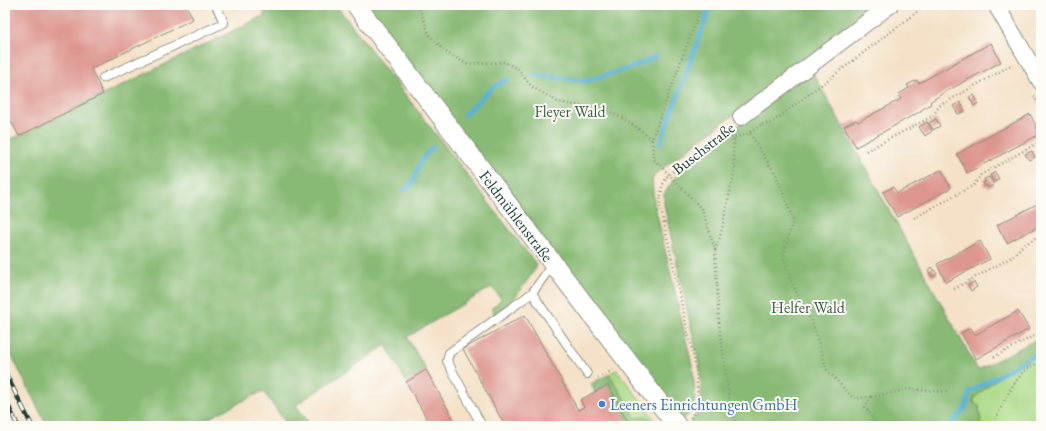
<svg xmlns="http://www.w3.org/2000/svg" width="1046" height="431" viewBox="0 0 1046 431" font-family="'EB Garamond',serif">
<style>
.green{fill:#abda87;stroke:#658c5e}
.forest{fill:#88ba74;stroke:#547c54}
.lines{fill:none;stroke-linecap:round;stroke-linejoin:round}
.stream{stroke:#58b2d6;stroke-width:4.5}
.building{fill:#dd968f}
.service-casing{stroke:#8a8f7e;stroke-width:10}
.minor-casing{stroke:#8a8f7e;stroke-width:18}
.tertiary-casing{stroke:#8a8f7e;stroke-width:21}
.path{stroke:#8a8f7e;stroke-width:2.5;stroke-dasharray:1 3;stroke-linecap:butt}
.service{stroke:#fff;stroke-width:8}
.minor{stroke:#fff;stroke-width:16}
.tertiary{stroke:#fff;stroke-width:19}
.rail-casing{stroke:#1f3d34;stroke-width:4.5}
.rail{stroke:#fdfcf7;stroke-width:3;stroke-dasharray:9;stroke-linecap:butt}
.shop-dot{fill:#3f7fe0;stroke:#fdfcf7;stroke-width:1.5}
.labels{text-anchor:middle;stroke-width:4;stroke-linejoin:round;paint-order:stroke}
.park-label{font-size:16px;fill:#3b5c45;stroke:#fdfcf7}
.street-label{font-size:16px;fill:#1f3d34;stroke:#fdfcf7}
.shop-label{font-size:16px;fill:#366cbe;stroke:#fdfcf7;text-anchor:start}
</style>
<rect width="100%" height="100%" fill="#fdfcf7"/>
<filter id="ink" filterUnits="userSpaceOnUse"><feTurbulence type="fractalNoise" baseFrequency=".025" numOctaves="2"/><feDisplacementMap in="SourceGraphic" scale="8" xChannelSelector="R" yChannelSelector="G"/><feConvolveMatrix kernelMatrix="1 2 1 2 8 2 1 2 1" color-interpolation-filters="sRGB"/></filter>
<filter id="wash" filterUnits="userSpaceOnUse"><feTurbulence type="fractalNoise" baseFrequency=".012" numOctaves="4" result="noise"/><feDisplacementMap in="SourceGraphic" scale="16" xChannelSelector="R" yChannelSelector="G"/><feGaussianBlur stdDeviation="0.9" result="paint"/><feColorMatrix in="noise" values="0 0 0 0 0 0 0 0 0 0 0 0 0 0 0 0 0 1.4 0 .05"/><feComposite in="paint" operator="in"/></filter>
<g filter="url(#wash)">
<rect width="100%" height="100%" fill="#f4e1c7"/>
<path class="green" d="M 1038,356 L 1041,357 L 1041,418 L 1027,426 L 981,426 L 979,406 L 974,403 L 974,399 C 990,381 1016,365 1038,356 Z
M 617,370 L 654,419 L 658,426 L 654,426 L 646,416 L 636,418 L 609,374 Z"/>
<path class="forest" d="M 261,5 L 336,5 L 536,264 L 536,268 L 517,295 L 495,315 L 491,309 L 501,299 L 492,287 L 407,337 L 426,370 L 406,382 L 386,345 L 296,405 L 311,426 L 288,426 L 263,391 L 193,426 L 47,426 L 5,342 L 5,141 L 19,136 L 265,15 Z
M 356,5 L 879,5 L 655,174 L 652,180 L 654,202 L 693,369 L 695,398 L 693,408 L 690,413 L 676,425 Z
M 812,71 L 978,370 L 1041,337 L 1041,355 C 1017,364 991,380 974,399 L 974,403 L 979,406 L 981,426 L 691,426 L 690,423 L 700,411 L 702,398 L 700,368 L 664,205 L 664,194 L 678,173 L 765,104 Z
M 609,374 L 636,418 L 646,416 L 654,426 L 626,426 L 629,424 L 608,385 L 595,392 L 591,384 Z"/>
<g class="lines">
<path class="stream" d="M 534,75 L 586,81 L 636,66 L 656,56
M 464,115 L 493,87 L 509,79
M 660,144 L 711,5
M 404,190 L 411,186 L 422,159 L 433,147
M 949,426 L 965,409 L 970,392 L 1041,351"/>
</g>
<g id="blocks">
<path class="building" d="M 5,5 L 186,5 L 193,19 L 91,69 L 103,94 L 19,136 L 5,110 Z
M 991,43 L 1001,62 L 943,93 L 930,102 L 931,104 L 921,110 L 921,111 L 856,147 L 844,126 L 856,120 L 858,122 L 901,99 L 899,94 L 909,88 L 907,85 L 917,80 L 919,83 Z
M 974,95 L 978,103 L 974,106 L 969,97 Z
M 960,102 L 965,111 L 958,114 L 953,106 Z
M 1030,114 L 1040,134 L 967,173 L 957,154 Z
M 936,119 L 940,126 L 933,130 L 929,123 Z
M 927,122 L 932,131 L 925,136 L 919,127 Z
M 1032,151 L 1035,157 L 1029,160 L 1025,154 Z
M 941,170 L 951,188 L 897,217 L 883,192 L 893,187 L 897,193 Z
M 995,172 L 999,179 L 994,182 L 990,175 Z
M 989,177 L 994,185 L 988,188 L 987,185 L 985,187 L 983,183 L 985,182 L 984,179 Z
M 1041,202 L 1041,225 L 1007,243 L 997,225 Z
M 980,241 L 990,259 L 946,282 L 937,264 Z
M 932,267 L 937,274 L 932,277 L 928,270 Z
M 974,282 L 977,287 L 971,291 L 968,285 Z
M 1018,311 L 1029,329 L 976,359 L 961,333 L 971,328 L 975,335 Z
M 525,315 L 578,410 L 584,407 L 580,400 L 608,385 L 629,424 L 626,426 L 505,426 L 463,349 Z
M 426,370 L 455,422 L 447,426 L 431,426 L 406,382 Z"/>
</g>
</g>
<g filter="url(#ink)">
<use href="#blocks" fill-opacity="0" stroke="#8a8f7e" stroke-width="1"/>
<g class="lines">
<defs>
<path id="service" d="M 103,78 L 224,23 L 216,5
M 553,264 L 532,293 L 587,374
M 482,426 L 447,361 L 449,353 L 532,293"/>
<path id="minor" d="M 996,5 L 1041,82
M 741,117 L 890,5"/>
<g id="tertiary">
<path id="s1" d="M 356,5 L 677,426"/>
</g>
</defs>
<use href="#service" class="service-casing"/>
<use href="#minor" class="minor-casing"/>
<use href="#tertiary" class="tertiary-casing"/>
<path class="path" d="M 418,5 L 430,36 L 447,53 L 467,64 L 504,62 L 517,68 L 531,86 L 558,102 L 609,111 L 632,124 L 652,139
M 702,5 L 652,139 L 653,158 L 702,209 L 715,250 L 719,323 L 729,396 L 736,426
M 1034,96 L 1041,108
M 762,124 L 770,124 L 926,5
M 750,134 L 776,175 L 793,220 L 783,256 L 792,283 L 813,325 L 827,370 L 853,398 L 871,397 L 865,407 L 879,426
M 719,138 C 737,139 749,135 762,124
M 866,151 L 933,116 L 939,106 L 1013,64
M 914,218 L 974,185 L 981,175 L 1041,141
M 715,250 L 720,237 L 735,169 L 733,151 L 735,130
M 954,289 L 1012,257 L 1022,246 L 1041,235
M 994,357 L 1041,332
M 598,378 L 613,370
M 871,397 L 909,389 L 949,392
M 691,418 L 697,408 L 698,398 L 696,368 L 660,205 L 662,186 L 668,175 L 719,138 L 731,127
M 992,426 C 1002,408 1018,363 1041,364
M 1034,426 L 1041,422"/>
<use href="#service" class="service"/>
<use href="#minor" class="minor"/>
<use href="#tertiary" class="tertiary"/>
<defs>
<path id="rail" d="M 5,372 L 32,426
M 5,399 L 18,426
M 5,420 L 8,426"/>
</defs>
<use href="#rail" class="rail-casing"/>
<use href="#rail" class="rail"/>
</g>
</g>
<circle class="shop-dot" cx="602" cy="404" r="4"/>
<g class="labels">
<g class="park-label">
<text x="570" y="117">Fleyer Wald</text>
<text x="808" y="313">Helfer Wald</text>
</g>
<g class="street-label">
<text transform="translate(703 148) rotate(-38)" y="6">Buschstraße</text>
<text dy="6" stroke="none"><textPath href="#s1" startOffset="265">Feldmühlenstraße</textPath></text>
</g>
<g class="shop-label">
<text x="610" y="410">Leeners Einrichtungen GmbH</text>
</g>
</g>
<rect width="1046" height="431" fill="none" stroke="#fdfcf7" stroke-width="20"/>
</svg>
